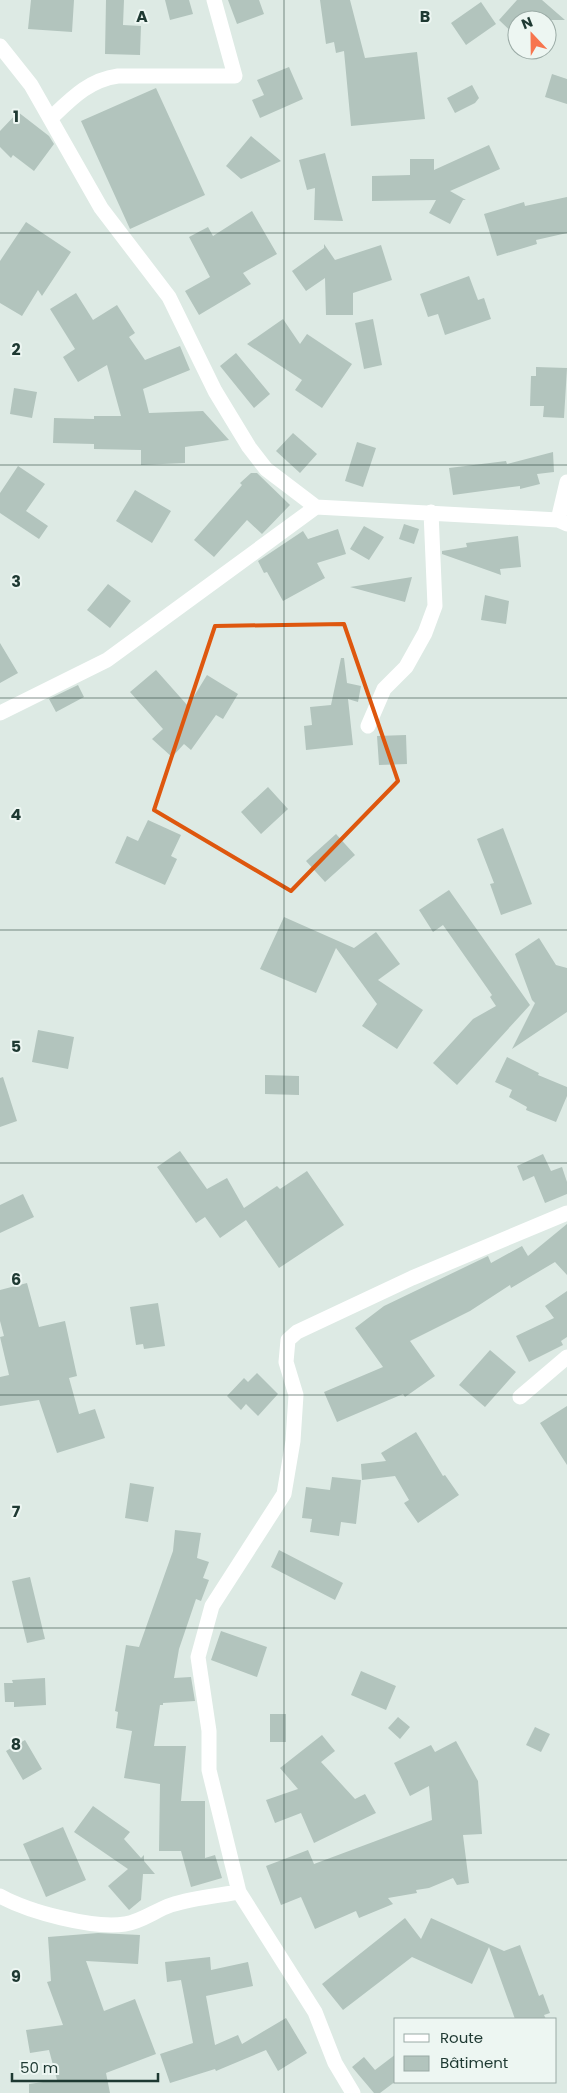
<svg xmlns="http://www.w3.org/2000/svg" width="567" height="2093" viewBox="0 0 567 2093" font-family="Poppins,sans-serif">
<style>
.building{fill:#b2c4bd}
.lines{fill:none;stroke-linecap:round;stroke-linejoin:round}
.minor{stroke:#fff;stroke-width:15}
.marked{fill:none;stroke:#de570e;stroke-width:4;stroke-linejoin:round}
.grid{fill:none;stroke:#1e3932;stroke-width:1;stroke-opacity:0.55}
.grid-label{font-size:16px;text-anchor:middle;font-weight:bold;fill:#1e3932;stroke:#edf6f2;stroke-width:4;stroke-linejoin:round;paint-order:stroke}
</style>
<rect width="100%" height="100%" fill="#ddeae4"/>
<path class="building" d="M 31,0 L 74,0 L 72,32 L 28,29 Z
M 106,0 L 124,0 L 123,25 L 141,26 L 140,55 L 105,54 Z
M 165,0 L 189,0 L 193,14 L 170,20 Z
M 228,0 L 259,0 L 264,14 L 237,24 Z
M 320,0 L 350,0 L 365,58 L 417,52 L 425,119 L 351,126 L 344,51 L 336,53 L 334,42 L 326,44 Z
M 517,0 L 542,0 L 565,20 L 517,20 L 517,37 L 499,20 Z
M 481,2 L 496,24 L 466,45 L 451,23 Z
M 289,67 L 303,99 L 260,118 L 252,100 L 264,95 L 257,80 Z
M 552,74 L 567,79 L 567,104 L 545,97 Z
M 472,85 L 479,98 L 475,103 L 455,113 L 447,98 Z
M 156,88 L 205,195 L 130,229 L 81,121 Z
M 18,112 L 49,136 L 54,144 L 34,171 L 13,155 L 11,158 L 0,147 L 0,131 Z
M 251,136 L 281,161 L 241,179 L 226,166 Z
M 489,145 L 500,169 L 450,191 L 466,200 L 463,200 L 450,224 L 429,213 L 436,200 L 372,201 L 372,176 L 410,175 L 410,159 L 434,159 L 434,170 Z
M 325,153 L 338,203 L 343,221 L 314,220 L 315,188 L 307,190 L 299,160 Z
M 567,197 L 567,233 L 536,240 L 537,244 L 497,256 L 484,214 L 524,202 L 525,206 Z
M 252,211 L 277,254 L 243,273 L 251,284 L 199,315 L 185,291 L 210,277 L 189,237 L 208,227 L 213,236 Z
M 26,222 L 71,252 L 42,296 L 38,290 L 22,316 L 0,303 L 0,261 Z
M 324,244 L 335,260 L 381,245 L 392,280 L 353,293 L 353,315 L 326,315 L 325,278 L 306,291 L 292,271 L 324,248 Z
M 469,276 L 478,300 L 484,298 L 491,319 L 445,335 L 438,314 L 428,317 L 420,294 Z
M 76,293 L 93,320 L 117,305 L 135,333 L 129,337 L 145,360 L 180,346 L 190,370 L 143,389 L 149,413 L 203,411 L 229,440 L 185,447 L 185,463 L 141,465 L 141,450 L 94,449 L 94,444 L 53,443 L 54,418 L 94,419 L 94,416 L 121,416 L 107,365 L 78,382 L 63,357 L 75,349 L 50,309 Z
M 283,319 L 300,344 L 307,334 L 352,364 L 322,408 L 295,390 L 302,380 L 247,344 Z
M 373,319 L 382,365 L 364,369 L 355,323 Z
M 236,353 L 270,394 L 254,408 L 220,366 Z
M 536,367 L 567,368 L 564,418 L 543,417 L 544,406 L 530,406 L 531,376 L 536,376 Z
M 14,388 L 37,392 L 32,418 L 10,414 Z
M 293,433 L 317,454 L 300,473 L 276,451 Z
M 357,442 L 376,448 L 363,487 L 345,481 Z
M 553,452 L 554,472 L 537,474 L 540,484 L 520,489 L 520,486 L 453,495 L 449,468 L 506,461 L 507,464 Z
M 18,466 L 45,484 L 26,511 L 48,526 L 39,539 L 0,513 L 0,493 Z
M 251,473 L 257,473 L 290,505 L 262,534 L 247,520 L 214,557 L 194,540 L 242,485 L 240,483 Z
M 135,490 L 171,511 L 152,543 L 116,521 Z
M 404,524 L 419,529 L 414,544 L 399,539 Z
M 364,526 L 384,537 L 369,560 L 350,549 Z
M 338,529 L 346,554 L 317,563 L 325,578 L 283,601 L 267,572 L 264,573 L 258,561 L 303,531 L 308,539 Z
M 518,536 L 521,567 L 500,569 L 501,575 L 442,554 L 442,551 L 467,547 L 466,543 Z
M 412,577 L 405,602 L 350,587 Z
M 108,584 L 131,601 L 110,628 L 87,610 Z
M 485,595 L 509,601 L 506,624 L 481,620 Z
M 0,643 L 18,673 L 0,683 Z
M 341,658 L 344,658 L 347,683 L 361,686 L 358,702 L 348,699 L 353,745 L 306,750 L 304,726 L 312,725 L 310,707 L 331,705 Z
M 156,670 L 188,706 L 207,675 L 238,694 L 223,719 L 216,715 L 191,750 L 184,744 L 172,757 L 152,739 L 163,729 L 130,692 Z
M 78,685 L 84,697 L 56,712 L 49,699 Z
M 406,735 L 407,764 L 379,765 L 377,736 Z
M 268,787 L 288,809 L 261,834 L 241,812 Z
M 148,820 L 181,835 L 171,856 L 177,859 L 165,885 L 115,863 L 127,836 L 138,841 Z
M 503,828 L 532,904 L 501,915 L 490,884 L 494,883 L 477,839 Z
M 336,834 L 355,855 L 325,882 L 306,861 Z
M 449,890 L 530,1005 L 457,1085 L 433,1063 L 473,1019 L 496,1006 L 490,997 L 492,995 L 443,925 L 433,932 L 419,910 Z
M 284,917 L 354,948 L 376,932 L 400,964 L 378,980 L 423,1010 L 397,1049 L 362,1026 L 377,1004 L 336,948 L 316,993 L 260,969 Z
M 539,938 L 556,965 L 567,968 L 567,1012 L 512,1049 L 535,1003 L 532,1000 L 515,954 Z
M 38,1030 L 74,1037 L 68,1069 L 32,1062 Z
M 507,1057 L 539,1073 L 538,1075 L 567,1087 L 567,1096 L 556,1122 L 526,1110 L 527,1107 L 509,1097 L 512,1090 L 495,1082 Z
M 265,1075 L 299,1076 L 299,1095 L 265,1094 Z
M 3,1077 L 17,1121 L 0,1127 L 0,1078 Z
M 180,1151 L 207,1189 L 227,1178 L 244,1208 L 277,1186 L 280,1189 L 307,1171 L 344,1225 L 279,1268 L 246,1220 L 220,1238 L 205,1217 L 196,1223 L 157,1167 Z
M 543,1154 L 551,1171 L 562,1167 L 567,1182 L 567,1194 L 545,1203 L 534,1176 L 523,1181 L 517,1166 Z
M 23,1194 L 34,1217 L 0,1233 L 0,1205 Z
M 567,1224 L 567,1275 L 555,1262 L 511,1288 L 510,1285 L 470,1311 L 410,1341 L 435,1376 L 405,1397 L 403,1394 L 337,1422 L 324,1392 L 383,1367 L 355,1328 L 384,1306 L 488,1256 L 491,1263 L 522,1246 L 528,1256 Z
M 27,1283 L 39,1327 L 65,1321 L 77,1376 L 69,1378 L 79,1414 L 95,1409 L 105,1438 L 57,1453 L 39,1400 L 0,1406 L 0,1377 L 9,1375 L 0,1337 L 4,1336 L 0,1321 L 0,1290 Z
M 567,1291 L 567,1337 L 561,1341 L 563,1345 L 529,1362 L 516,1336 L 554,1318 L 545,1306 Z
M 158,1303 L 165,1346 L 144,1349 L 143,1344 L 136,1345 L 130,1307 Z
M 490,1350 L 516,1372 L 485,1407 L 459,1385 Z
M 257,1373 L 278,1394 L 258,1416 L 246,1404 L 241,1410 L 227,1396 L 244,1378 L 248,1382 Z
M 567,1406 L 567,1465 L 540,1423 Z
M 416,1432 L 443,1476 L 445,1475 L 459,1495 L 418,1523 L 404,1503 L 409,1500 L 395,1476 L 362,1480 L 361,1464 L 386,1461 L 381,1453 Z
M 332,1477 L 361,1480 L 356,1524 L 341,1522 L 339,1536 L 310,1532 L 312,1519 L 302,1518 L 306,1487 L 330,1490 Z
M 130,1483 L 154,1487 L 148,1522 L 125,1518 Z
M 175,1530 L 201,1533 L 197,1558 L 209,1562 L 203,1578 L 209,1580 L 201,1601 L 196,1599 L 179,1649 L 174,1678 L 191,1677 L 195,1701 L 163,1703 L 163,1705 L 160,1705 L 154,1746 L 186,1746 L 181,1801 L 205,1801 L 205,1858 L 215,1855 L 222,1878 L 191,1887 L 181,1851 L 159,1851 L 160,1784 L 124,1778 L 132,1731 L 116,1728 L 118,1712 L 115,1711 L 126,1645 L 139,1647 L 173,1551 Z
M 279,1550 L 343,1583 L 335,1600 L 271,1567 Z
M 30,1577 L 45,1639 L 27,1643 L 12,1581 Z
M 221,1631 L 267,1647 L 257,1677 L 211,1660 Z
M 361,1671 L 396,1686 L 386,1710 L 351,1695 Z
M 45,1678 L 46,1705 L 14,1707 L 14,1702 L 5,1702 L 4,1683 L 13,1683 L 12,1680 Z
M 270,1714 L 286,1714 L 286,1742 L 270,1742 Z
M 398,1717 L 410,1727 L 400,1739 L 388,1728 Z
M 535,1727 L 550,1734 L 541,1752 L 526,1745 Z
M 322,1735 L 335,1751 L 321,1762 L 355,1799 L 365,1794 L 376,1813 L 314,1843 L 301,1813 L 275,1823 L 266,1800 L 298,1789 L 280,1768 Z
M 25,1740 L 42,1769 L 23,1780 L 6,1751 Z
M 456,1741 L 478,1781 L 482,1834 L 463,1835 L 469,1883 L 457,1885 L 453,1878 L 429,1888 L 416,1890 L 417,1893 L 388,1898 L 393,1904 L 359,1918 L 356,1911 L 315,1929 L 301,1897 L 281,1905 L 266,1866 L 308,1850 L 314,1864 L 432,1820 L 429,1786 L 410,1796 L 394,1763 L 431,1745 L 435,1752 Z
M 93,1806 L 130,1832 L 124,1839 L 141,1858 L 144,1855 L 144,1861 L 155,1874 L 143,1874 L 141,1900 L 129,1910 L 108,1886 L 128,1869 L 74,1832 Z
M 63,1827 L 86,1880 L 46,1897 L 23,1844 Z
M 405,1918 L 421,1939 L 431,1918 L 504,1951 L 520,1945 L 539,1996 L 543,1994 L 550,2013 L 544,2015 L 546,2019 L 515,2019 L 489,1947 L 472,1984 L 412,1957 L 343,2010 L 322,1984 Z
M 98,1933 L 140,1935 L 138,1964 L 86,1961 L 104,2011 L 135,1999 L 156,2054 L 106,2073 L 110,2093 L 29,2093 L 29,2084 L 57,2080 L 49,2050 L 30,2053 L 26,2030 L 63,2025 L 47,1982 L 51,1981 L 48,1937 Z
M 210,1957 L 211,1970 L 248,1962 L 253,1986 L 206,1996 L 215,2045 L 238,2035 L 242,2044 L 286,2018 L 307,2053 L 278,2071 L 266,2050 L 216,2071 L 215,2069 L 170,2083 L 160,2054 L 193,2043 L 181,1980 L 167,1982 L 165,1962 Z
M 396,2054 L 396,2081 L 380,2093 L 374,2093 L 352,2067 L 364,2057 L 375,2070 Z"/>
<g class="lines">
<path class="minor" d="M 0,46 L 31,85 L 101,208 L 169,297 L 215,391 L 249,447 L 266,469 L 316,507 L 558,520 L 567,524
M 51,118 C 72,98 89,80 118,76 L 235,76 L 214,0
M 558,520 L 567,482
M 0,713 L 107,660 L 316,507
M 368,726 L 384,689 L 406,667 L 425,633 L 435,606 L 431,512
M 520,1397 L 567,1357
M 0,1896 C 29,1912 93,1929 125,1924 C 141,1922 156,1910 171,1905 C 193,1898 216,1896 239,1892
M 353,2093 L 335,2063 L 315,2012 L 239,1892 L 209,1770 L 209,1731 L 198,1657 L 212,1606 L 284,1494 L 293,1441 L 296,1395 L 286,1362 L 288,1340 L 297,1332 L 412,1278 L 567,1213"/>
</g>
<path class="marked" d="M 344,624 L 398,781 L 291,891 L 154,810 L 215,626 Z"/>
<path class="grid" d="M 284,0 L 284,2093M 0,233 L 567,233M 0,465 L 567,465M 0,698 L 567,698M 0,930 L 567,930M 0,1163 L 567,1163M 0,1395 L 567,1395M 0,1628 L 567,1628M 0,1860 L 567,1860"/>
<g class="grid-label">
<text x="142" y="22">A</text>
<text x="425" y="22">B</text>
<text x="16" y="122">1</text>
<text x="16" y="355">2</text>
<text x="16" y="587">3</text>
<text x="16" y="820">4</text>
<text x="16" y="1052">5</text>
<text x="16" y="1285">6</text>
<text x="16" y="1517">7</text>
<text x="16" y="1750">8</text>
<text x="16" y="1982">9</text>
</g>
<rect x="394" y="2018" width="162" height="65" fill="#edf6f2" stroke="#9aaaa5"/>
<rect x="404" y="2034" width="25" height="8" fill="#ffffff" stroke="#9aaaa5"/>
<text x="440" y="2043" font-size="15" fill="#1e3932">Route</text>
<rect x="404" y="2056" width="25" height="15" fill="#b2c4bd" stroke="#9aaaa5"/>
<text x="440" y="2068" font-size="15" fill="#1e3932">Bâtiment</text>
<g transform="translate(532 35) rotate(338)"><circle r="24" fill="#edf6f2" stroke="#9aaaa5"/>
<path d="M0-4L9 19L0 12L-9 19Z" fill="#f7754e"/>
<text y="-8" font-size="14" font-weight="bold" text-anchor="middle" fill="#1e3932">N</text>
</g>
<path d="M12 2073v8h146v-8" fill="none" stroke="#1e3932" stroke-width="2.5"/>
<text x="20" y="2073" font-size="15" fill="#1e3932" stroke="#edf6f2" stroke-width="4" paint-order="stroke">50 m</text>
</svg>
